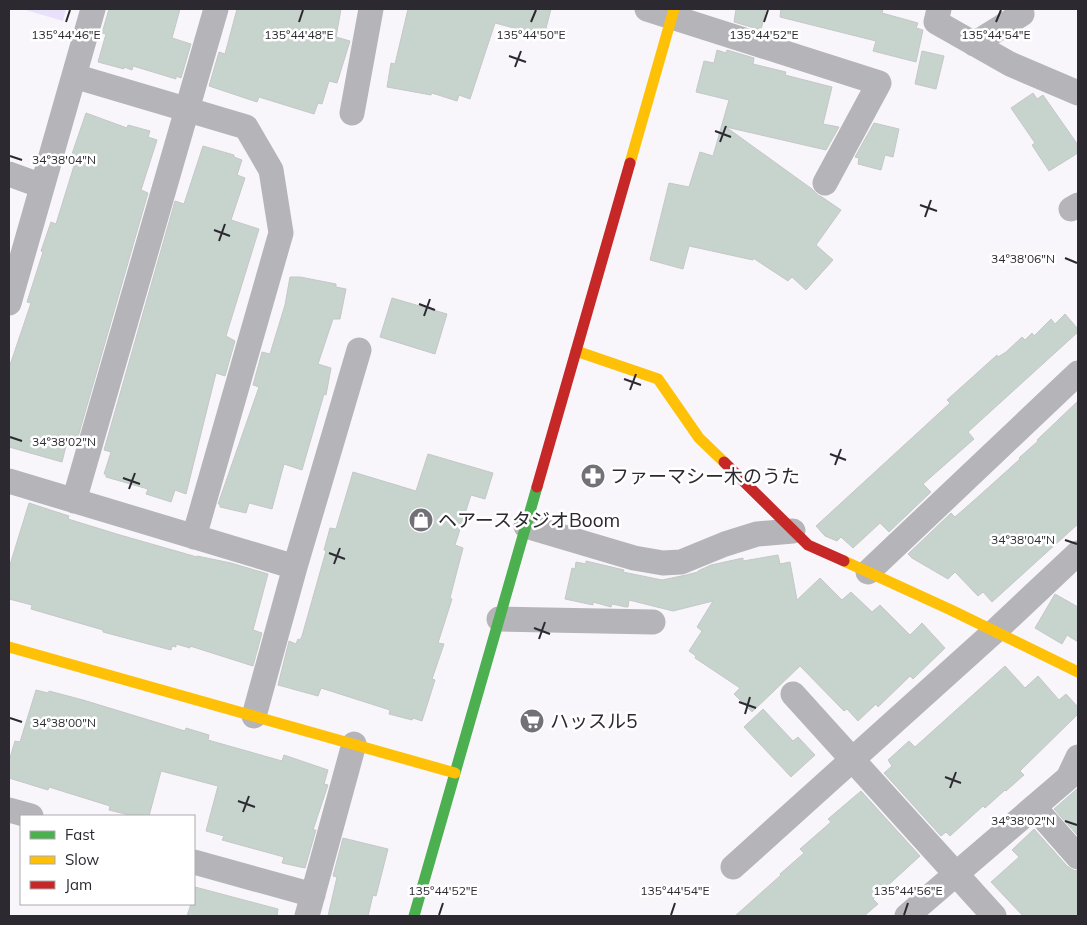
<svg xmlns="http://www.w3.org/2000/svg" width="1087" height="925" viewBox="0 0 1087 925" font-family="Mulish,'Noto Sans JP',sans-serif">
<style>
.green{fill:#e9e0fa}
.building{fill:#c7d3cd;stroke:#c5c8c7}
.lines{fill:none;stroke-linecap:round;stroke-linejoin:round}
.street{stroke:#b5b4b8;stroke-width:25}
.fast{stroke:#4caf50;stroke-width:11}
.slow{stroke:#ffc107;stroke-width:11}
.jam{stroke:#c62828;stroke-width:11}
.ticks{fill:none;stroke:#2c2931;stroke-width:2}
.labels{text-anchor:middle;stroke-width:5;stroke-linejoin:round;paint-order:stroke}
.poi-label{font-size:19px;fill:#2c2931;stroke:#fff;text-anchor:start}
.ticks-label{font-size:12px;text-anchor:middle;fill:#2c2931;stroke:#fff;stroke-width:5;stroke-linejoin:round;paint-order:stroke}
</style>
<rect width="100%" height="100%" fill="#f8f6fb"/>
<path class="green" d="M 22,9 L 66,9 L 63,21 Z"/>
<path class="building" d="M 109,9 L 180,9 L 172,38 L 191,44 L 181,78 L 176,76 L 176,79 L 133,66 L 132,70 L 124,67 L 124,69 L 98,62 L 106,34 L 102,33 Z
M 237,9 L 341,9 L 336,37 L 350,41 L 337,83 L 329,81 L 322,104 L 318,103 L 314,114 L 259,97 L 257,102 L 209,86 L 219,52 L 225,54 Z
M 408,9 L 551,9 L 544,36 L 495,23 L 470,99 L 459,95 L 457,101 L 432,93 L 431,95 L 387,87 L 391,63 L 395,64 Z
M 736,9 L 766,9 L 761,30 L 734,22 Z
M 781,9 L 883,9 L 882,13 L 918,23 L 916,28 L 923,30 L 916,62 L 873,51 L 876,41 L 780,17 Z
M 717,50 L 726,53 L 727,50 L 754,58 L 753,64 L 786,72 L 785,75 L 832,87 L 823,124 L 839,127 L 826,150 L 726,127 L 812,189 L 818,195 L 822,197 L 841,210 L 816,245 L 833,260 L 806,290 L 792,277 L 788,281 L 753,258 L 753,260 L 689,246 L 683,269 L 650,260 L 669,183 L 689,187 L 700,152 L 713,156 L 729,100 L 696,92 L 704,61 L 714,63 Z
M 922,51 L 944,56 L 936,89 L 915,84 Z
M 1033,93 L 1037,99 L 1043,95 L 1078,145 L 1078,153 L 1049,171 L 1032,145 L 1035,143 L 1011,108 Z
M 86,113 L 127,128 L 128,125 L 150,131 L 148,137 L 157,140 L 141,190 L 148,193 L 76,444 L 67,442 L 62,462 L 9,447 L 9,368 L 31,303 L 27,302 L 43,252 L 41,251 L 51,222 L 56,224 L 77,156 L 72,154 Z
M 874,123 L 899,129 L 893,157 L 885,155 L 881,170 L 858,164 L 859,158 L 855,157 Z
M 203,146 L 234,155 L 234,157 L 242,160 L 237,175 L 245,178 L 231,220 L 259,229 L 226,336 L 235,341 L 225,376 L 216,373 L 186,494 L 175,490 L 171,502 L 146,494 L 148,489 L 106,477 L 106,474 L 104,474 L 111,452 L 104,450 L 175,201 L 184,204 Z
M 290,277 L 300,277 L 336,284 L 336,287 L 346,289 L 340,319 L 333,319 L 318,364 L 331,368 L 326,395 L 324,394 L 302,470 L 284,464 L 272,509 L 249,503 L 246,513 L 220,507 L 220,504 L 218,504 L 259,387 L 253,385 L 262,352 L 270,354 L 285,305 Z
M 392,298 L 447,314 L 435,354 L 380,337 Z
M 1065,314 L 1078,329 L 1078,332 L 968,432 L 974,439 L 923,484 L 931,492 L 889,532 L 880,523 L 853,548 L 841,537 L 837,541 L 825,536 L 816,526 L 950,403 L 947,400 L 997,355 L 998,357 L 1006,352 L 1022,337 L 1025,340 L 1032,333 L 1034,336 L 1051,319 L 1055,324 Z
M 1078,401 L 1078,524 L 992,602 L 983,592 L 978,596 L 955,572 L 948,579 L 912,558 L 908,554 L 951,513 L 955,517 L 980,495 L 1020,459 L 1019,458 L 1038,441 L 1037,440 Z
M 428,454 L 493,473 L 485,499 L 471,495 L 455,545 L 463,548 L 450,598 L 452,599 L 438,643 L 444,644 L 432,679 L 435,680 L 422,721 L 413,718 L 412,720 L 389,714 L 390,710 L 321,688 L 318,696 L 278,685 L 289,641 L 296,644 L 298,639 L 300,640 L 302,636 L 326,551 L 324,550 L 330,528 L 336,529 L 353,472 L 416,491 Z
M 29,503 L 69,516 L 68,519 L 120,535 L 197,557 L 197,556 L 231,563 L 268,574 L 253,630 L 262,633 L 253,666 L 190,646 L 190,648 L 176,644 L 176,647 L 172,646 L 171,650 L 103,632 L 103,630 L 31,609 L 32,605 L 9,599 L 9,568 Z
M 778,555 L 780,564 L 790,562 L 797,600 L 820,578 L 842,600 L 851,592 L 872,612 L 880,605 L 910,635 L 922,623 L 945,648 L 913,679 L 910,676 L 878,707 L 876,704 L 858,721 L 847,709 L 844,711 L 800,666 L 752,712 L 734,694 L 740,688 L 695,658 L 696,656 L 689,651 L 702,631 L 697,627 L 713,601 L 673,611 L 629,600 L 628,607 L 626,607 L 612,604 L 611,607 L 593,602 L 593,605 L 565,599 L 572,568 L 575,569 L 576,562 L 586,564 L 586,561 L 624,570 L 623,572 L 662,580 L 686,575 L 698,572 L 698,571 L 711,565 L 743,558 L 743,561 Z
M 1055,594 L 1078,607 L 1078,642 L 1067,635 L 1062,644 L 1035,628 Z
M 1005,666 L 1025,688 L 1038,676 L 1059,700 L 1066,694 L 1078,707 L 1078,714 L 1020,771 L 1024,775 L 1006,791 L 1005,790 L 985,808 L 983,806 L 950,836 L 946,832 L 941,836 L 884,773 L 892,766 L 888,760 L 909,741 L 915,747 Z
M 36,690 L 48,693 L 49,691 L 83,700 L 185,731 L 186,728 L 209,735 L 208,740 L 282,761 L 284,755 L 328,770 L 324,784 L 328,785 L 313,830 L 316,830 L 305,868 L 282,863 L 284,857 L 222,840 L 224,836 L 206,831 L 218,786 L 161,771 L 149,816 L 133,816 L 109,810 L 110,806 L 49,787 L 48,790 L 9,778 L 9,761 L 15,741 L 20,742 Z
M 763,709 L 793,741 L 798,737 L 815,755 L 791,777 L 744,727 Z
M 1078,788 L 1078,836 L 1054,809 Z
M 861,791 L 920,856 L 873,899 L 878,904 L 864,916 L 735,916 L 781,875 L 780,874 L 804,853 L 800,849 L 831,822 L 828,819 Z
M 1034,829 L 1067,866 L 1073,870 L 1078,871 L 1078,916 L 1023,916 L 991,882 L 1019,857 L 1012,850 Z
M 343,838 L 388,849 L 376,896 L 373,895 L 368,916 L 328,916 L 337,877 L 333,876 Z
M 195,887 L 278,909 L 277,916 L 187,916 L 191,904 L 194,904 Z"/>
<g class="lines">
<path class="street" d="M 647,9 L 879,83 L 825,183
M 939,9 L 936,22 L 1010,64 L 1078,93
M 974,44 L 1022,14
M 74,76 L 246,127 L 271,170 L 281,233 L 194,537
M 352,113 L 371,9
M 9,174 L 42,186
M 1071,209 L 1078,205
M 9,303 L 93,9
M 9,481 L 295,567 L 254,716
M 74,501 L 216,9
M 526,526 L 634,558 L 663,563 L 681,562 L 725,544 L 757,534 L 793,531
M 295,567 L 359,350
M 868,572 L 1078,373
M 499,619 L 653,622
M 793,694 L 994,916
M 1034,807 L 1078,857
M 9,810 L 31,816
M 194,862 L 313,895
M 733,867 L 995,631 L 1078,553
M 307,916 L 354,744
M 907,916 L 1068,778 L 1078,757"/>
<path class="fast" d="M 414,916 L 537,487"/>
<path class="slow" d="M 630,163 L 674,9
M 576,351 L 658,379 L 699,438 L 724,462
M 844,561 L 951,610 L 1078,672
M 9,647 L 455,773"/>
<path class="jam" d="M 724,462 L 808,545 L 844,561
M 537,487 L 630,163"/>
</g>
<path class="ticks" d="M 66,22 L 70,10M 299,22 L 303,10M 531,22 L 536,10M 764,22 L 768,10M 996,22 L 1001,10M 509,56 L 526,62M 515,67 L 521,51M 715,131 L 731,137M 720,142 L 726,126M 10,156 L 22,160M 920,205 L 937,211M 925,217 L 931,200M 214,230 L 230,236M 219,241 L 225,224M 1065,258 L 1077,263M 419,304 L 435,310M 424,316 L 430,299M 624,379 L 641,385M 630,390 L 636,374M 10,437 L 22,441M 830,454 L 846,460M 835,465 L 841,449M 123,478 L 140,484M 129,489 L 135,473M 1065,540 L 1077,544M 329,553 L 345,559M 334,564 L 340,548M 534,628 L 550,634M 539,639 L 545,622M 739,702 L 756,708M 745,714 L 750,697M 10,718 L 22,722M 945,777 L 961,783M 950,788 L 956,772M 238,801 L 255,807M 243,812 L 249,796M 1065,821 L 1077,825M 439,915 L 443,903M 671,915 L 675,903M 904,915 L 908,903"/>
<defs>
<symbol id="pharmacy-disc" viewBox="-11 -11 22 22"><circle r="9.5" fill="#737178" stroke="#fff"/><path d="M-2-6h4v4h4v4h-4v4h-4v-4h-4v-4h4Z" fill="#fff"/></symbol>
<symbol id="shop-disc" viewBox="-11 -11 22 22"><circle r="9.5" fill="#737178" stroke="#fff"/><path d="M-5-2.5h2.3a2.7 3.5 0 0 1 5.4 0H5L5.5 6h-11ZM-1.5-2.5h3a1.5 2.3 0 0 0-3 0Z" fill="#fff"/></symbol>
<symbol id="supermarket-disc" viewBox="-11 -11 22 22"><circle r="9.5" fill="#737178" stroke="#fff"/><path d="M-6-5.5h2.5l.6 2H6L4.5 2H-2.5L-4.4-4H-6ZM-1.5 3.2a1.3 1.3 0 1 0 .1 0ZM3 3.2a1.3 1.3 0 1 0 .1 0Z" fill="#fff"/></symbol>
</defs>
<g fill-rule="evenodd">
<use href="#pharmacy-disc" x="579" y="462" width="28" height="28"/>
<use href="#shop-disc" x="407" y="506" width="28" height="28"/>
<use href="#supermarket-disc" x="518" y="707" width="28" height="28"/>
</g>
<g class="labels">
<g class="poi-label">
<text x="610" y="483">ファーマシー木のうた</text>
<text x="438" y="527">ヘアースタジオBoom</text>
<text x="550" y="728">ハッスル5</text>
</g>
</g>
<g class="ticks-label">
<text x="299" y="39">135°44'48"E</text>
<text x="531" y="39">135°44'50"E</text>
<text x="764" y="39">135°44'52"E</text>
<text x="66" y="39">135°44'46"E</text>
<text x="996" y="39">135°44'54"E</text>
<text x="64" y="164">34°38'04"N</text>
<text x="1023" y="263">34°38'06"N</text>
<text x="64" y="446">34°38'02"N</text>
<text x="1023" y="544">34°38'04"N</text>
<text x="64" y="727">34°38'00"N</text>
<text x="1023" y="825">34°38'02"N</text>
<text x="443" y="895">135°44'52"E</text>
<text x="675" y="895">135°44'54"E</text>
<text x="908" y="895">135°44'56"E</text>
</g>
<rect width="1087" height="925" fill="none" stroke="#2c2931" stroke-width="20"/>
<rect x="20" y="815" width="175" height="90" fill="#ffffff" stroke="#aba9ad"/>
<rect x="30" y="831" width="25" height="8" fill="#4caf50" stroke="#aba9ad"/>
<text x="65" y="840" font-size="15" fill="#2c2931">Fast</text>
<rect x="30" y="856" width="25" height="8" fill="#ffc107" stroke="#aba9ad"/>
<text x="65" y="865" font-size="15" fill="#2c2931">Slow</text>
<rect x="30" y="881" width="25" height="8" fill="#c62828" stroke="#aba9ad"/>
<text x="65" y="890" font-size="15" fill="#2c2931">Jam</text>
</svg>
